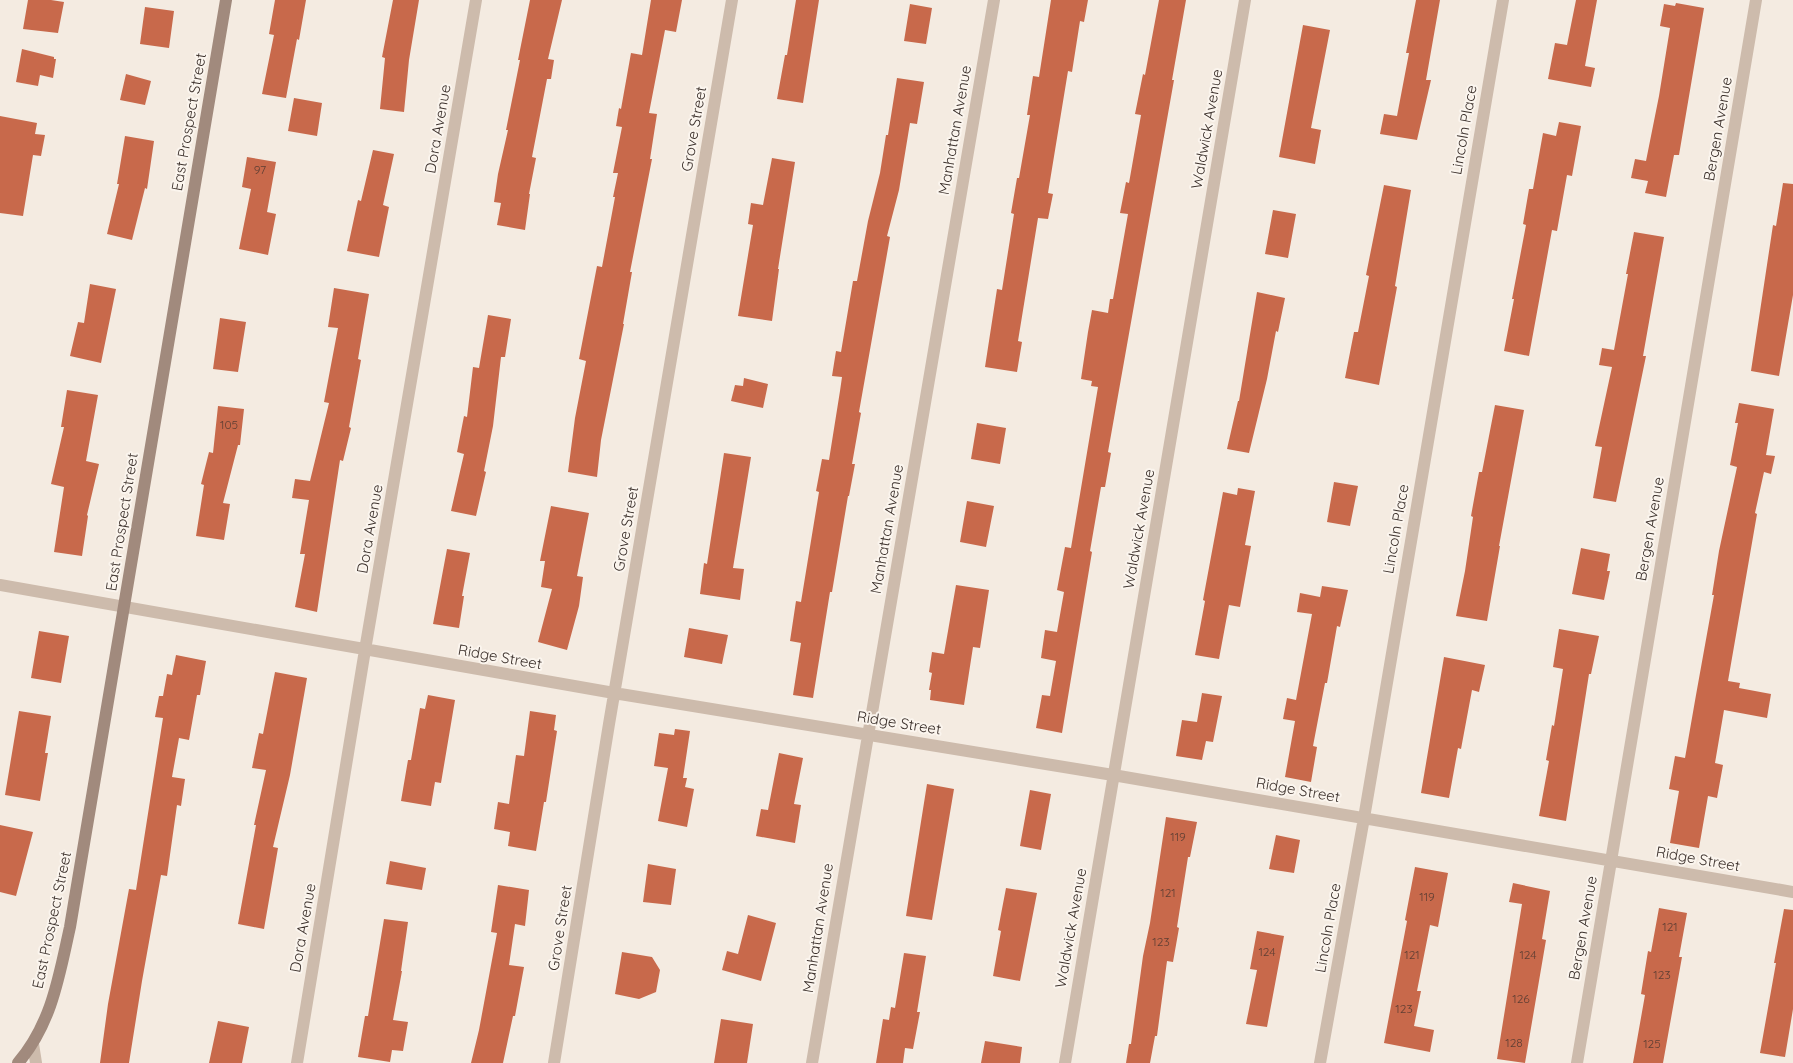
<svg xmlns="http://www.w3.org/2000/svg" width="1793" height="1063" viewBox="0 0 1793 1063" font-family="Quicksand,sans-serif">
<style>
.building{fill:#c8694b}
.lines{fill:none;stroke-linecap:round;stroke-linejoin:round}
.street{stroke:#cdbbac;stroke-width:12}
.secondary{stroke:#a18a7d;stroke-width:12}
.labels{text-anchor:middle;stroke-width:4;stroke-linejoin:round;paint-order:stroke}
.number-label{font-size:12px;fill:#5e3e33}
.street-label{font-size:15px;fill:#3b302b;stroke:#fbf5ee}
</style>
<rect width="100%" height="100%" fill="#f4ebe1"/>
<path class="building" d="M 28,0 L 51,0 L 64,2 L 58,33 L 23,29 Z
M 275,0 L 306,0 L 299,40 L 297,39 L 286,98 L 262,94 L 274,35 L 269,34 Z
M 393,0 L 419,0 L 409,60 L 404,112 L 380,109 L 385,58 L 382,57 Z
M 530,0 L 562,0 L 548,59 L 554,60 L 551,79 L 547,79 L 532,157 L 536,158 L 529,194 L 530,194 L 525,230 L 497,225 L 501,203 L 494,202 L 498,174 L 508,130 L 506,130 L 520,60 L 518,60 Z
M 651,0 L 682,0 L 676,32 L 665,30 L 649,113 L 657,114 L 650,159 L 652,159 L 630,272 L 632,272 L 623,324 L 624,324 L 601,440 L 597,477 L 568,472 L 575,418 L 586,361 L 579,359 L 597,266 L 602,267 L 615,197 L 613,197 L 618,173 L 613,173 L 622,127 L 616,126 L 619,108 L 621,109 L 631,53 L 642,55 Z
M 796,0 L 819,0 L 803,103 L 777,99 L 785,55 L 787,55 Z
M 1051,0 L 1088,0 L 1084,22 L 1080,21 L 1072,72 L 1068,71 L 1048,193 L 1053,194 L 1048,219 L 1038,218 L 1018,341 L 1022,342 L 1017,372 L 985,367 L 997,289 L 1002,290 L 1014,214 L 1011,213 L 1017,178 L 1019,178 L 1030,115 L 1027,115 L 1033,76 L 1039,77 Z
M 1159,0 L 1186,0 L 1172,80 L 1174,80 L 1108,452 L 1111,453 L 1105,487 L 1101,487 L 1090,551 L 1092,552 L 1062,733 L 1036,728 L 1042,695 L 1050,696 L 1056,661 L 1041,658 L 1045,630 L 1057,632 L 1064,592 L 1057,590 L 1065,547 L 1071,548 L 1098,387 L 1091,386 L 1092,381 L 1081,379 L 1088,332 L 1092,310 L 1108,313 L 1110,299 L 1113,299 L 1128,214 L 1120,213 L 1126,182 L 1129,183 L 1141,115 L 1135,114 L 1143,74 L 1145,75 Z
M 1416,0 L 1440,0 L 1426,80 L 1431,80 L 1417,140 L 1380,134 L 1384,114 L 1397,116 L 1409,53 L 1406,53 Z
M 1576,0 L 1597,0 L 1585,66 L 1595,68 L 1591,87 L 1548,79 L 1555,43 L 1567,45 Z
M 1676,3 L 1704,8 L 1679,155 L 1674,155 L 1666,197 L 1645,193 L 1648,181 L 1631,178 L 1635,159 L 1646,161 L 1659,96 L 1670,28 L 1660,26 L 1664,4 L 1675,6 Z
M 910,4 L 932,8 L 926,44 L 904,41 Z
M 145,7 L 174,11 L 169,48 L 140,44 Z
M 1303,25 L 1330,30 L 1311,128 L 1321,130 L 1315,164 L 1279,157 Z
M 22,49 L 54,57 L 54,59 L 56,59 L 53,78 L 40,75 L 38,86 L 16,82 Z
M 126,74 L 151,81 L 145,105 L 120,100 Z
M 897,78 L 924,82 L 917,124 L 910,123 L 899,190 L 887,236 L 890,237 L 859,412 L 861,413 L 852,464 L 855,464 L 849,496 L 848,496 L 832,592 L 830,592 L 813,698 L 793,695 L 801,643 L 790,641 L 796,601 L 801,602 L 819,492 L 816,491 L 822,459 L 829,460 L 840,391 L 842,377 L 832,376 L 836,351 L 841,352 L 853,281 L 857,281 L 868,221 L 880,173 L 886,135 L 888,135 Z
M 294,98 L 322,103 L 317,136 L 288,131 Z
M 0,116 L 37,123 L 35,134 L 45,135 L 41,156 L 33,155 L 23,216 L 0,213 Z
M 1559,122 L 1581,126 L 1572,176 L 1567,175 L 1557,231 L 1552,230 L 1529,356 L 1504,351 L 1514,299 L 1512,299 L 1526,225 L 1523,224 L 1529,189 L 1533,189 L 1543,133 L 1556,136 Z
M 125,136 L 154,141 L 147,189 L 145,188 L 132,240 L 107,234 L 119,184 L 117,184 Z
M 373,150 L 394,154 L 383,205 L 389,207 L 379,257 L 347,251 L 358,200 L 361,201 Z
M 247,157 L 276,162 L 267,212 L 276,214 L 268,255 L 239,249 L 251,189 L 242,187 Z
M 772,158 L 795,162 L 778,269 L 779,269 L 772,321 L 738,316 L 753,225 L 748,224 L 751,203 L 763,205 Z
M 1783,183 L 1793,184 L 1793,295 L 1779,376 L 1751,371 L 1773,225 L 1776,226 Z
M 1384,185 L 1411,190 L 1395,286 L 1397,287 L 1379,385 L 1345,378 L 1354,332 L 1358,332 L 1369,276 L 1366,275 Z
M 1273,210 L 1296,214 L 1288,258 L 1265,254 Z
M 1634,232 L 1664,237 L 1643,356 L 1646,356 L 1616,502 L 1593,498 L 1602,447 L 1595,446 L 1612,367 L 1599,365 L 1602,348 L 1614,350 L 1628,274 L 1626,274 Z
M 90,284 L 116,289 L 101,363 L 70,356 L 78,322 L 84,323 Z
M 334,288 L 369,294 L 358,359 L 361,360 L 349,427 L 351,428 L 343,461 L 340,460 L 317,612 L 295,607 L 305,554 L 300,554 L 309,500 L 292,498 L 295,479 L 310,481 L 329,403 L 324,402 L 338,328 L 328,327 Z
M 1257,292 L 1285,298 L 1278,332 L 1276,331 L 1267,379 L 1249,453 L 1227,449 L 1238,401 L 1239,401 Z
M 488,315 L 511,319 L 505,357 L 501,357 L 493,426 L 484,471 L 486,472 L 476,516 L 451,511 L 464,454 L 457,452 L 464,416 L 467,417 L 473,367 L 479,368 Z
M 220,318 L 246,322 L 238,372 L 213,369 Z
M 744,378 L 768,384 L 763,408 L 731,401 L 735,385 L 743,386 Z
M 67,390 L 98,395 L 86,461 L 99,464 L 87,515 L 88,516 L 82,556 L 54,552 L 64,487 L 51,484 L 64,427 L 61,427 Z
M 1739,403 L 1774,409 L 1766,455 L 1775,456 L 1771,474 L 1764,472 L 1755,513 L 1757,514 L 1728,681 L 1740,683 L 1739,688 L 1771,694 L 1767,718 L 1724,710 L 1715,763 L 1723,765 L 1717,798 L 1708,796 L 1699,848 L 1670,843 L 1679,791 L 1669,789 L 1675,756 L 1685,758 L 1696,695 L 1714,595 L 1712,595 L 1719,551 L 1737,467 L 1730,465 L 1738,423 L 1735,423 Z
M 1495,405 L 1524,410 L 1499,546 L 1500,546 L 1487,621 L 1456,616 L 1465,571 L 1473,517 L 1471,516 L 1479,472 L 1482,472 Z
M 218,406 L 244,409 L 240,445 L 238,445 L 223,503 L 230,504 L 224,540 L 196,536 L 204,485 L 201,484 L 209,452 L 213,453 Z
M 977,423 L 1006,428 L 1000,464 L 971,459 Z
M 724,453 L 751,457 L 733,568 L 744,569 L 740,600 L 700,594 L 704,563 L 707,564 Z
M 1334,482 L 1358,486 L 1350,526 L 1327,522 Z
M 1238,488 L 1255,491 L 1245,545 L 1251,546 L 1240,607 L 1229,605 L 1219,659 L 1195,655 L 1205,601 L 1203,600 L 1223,492 L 1237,495 Z
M 967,501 L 994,506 L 986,547 L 960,542 Z
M 551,506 L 589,513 L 577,576 L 583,577 L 579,606 L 567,650 L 538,642 L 552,589 L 541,587 L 545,561 L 540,561 Z
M 1581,548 L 1610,554 L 1607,571 L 1610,571 L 1604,600 L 1572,594 Z
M 447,549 L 470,553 L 462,596 L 464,596 L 459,628 L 433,624 Z
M 956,585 L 989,590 L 980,648 L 973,647 L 964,705 L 930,700 L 931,690 L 929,690 L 932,673 L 929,672 L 932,652 L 944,654 Z
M 1322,586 L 1348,590 L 1340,627 L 1337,626 L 1327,683 L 1325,683 L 1313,746 L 1317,747 L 1311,782 L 1285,777 L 1295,721 L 1283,719 L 1287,698 L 1296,700 L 1312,614 L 1297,612 L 1300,593 L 1320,597 Z
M 689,628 L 728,635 L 722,664 L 684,657 Z
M 1559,629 L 1599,636 L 1591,674 L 1589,674 L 1566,821 L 1539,816 L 1549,761 L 1546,760 L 1552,725 L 1554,726 L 1563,669 L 1553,667 Z
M 39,631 L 69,636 L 61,683 L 31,678 Z
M 176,655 L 206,661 L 200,695 L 197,695 L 189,740 L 179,738 L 172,777 L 185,779 L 181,806 L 177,805 L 167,876 L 161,875 L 142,981 L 129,1063 L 100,1063 L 108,1004 L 129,889 L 136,890 L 163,718 L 155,717 L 159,696 L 163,696 L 167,674 L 172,675 Z
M 1444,657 L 1485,665 L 1479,692 L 1472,690 L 1461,749 L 1458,748 L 1449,798 L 1421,793 Z
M 275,672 L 307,678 L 290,775 L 273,847 L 278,848 L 264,929 L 238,924 L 256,825 L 254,825 L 266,770 L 252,768 L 259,733 L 263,734 Z
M 1202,693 L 1222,696 L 1213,742 L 1206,741 L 1202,760 L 1176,756 L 1182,720 L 1197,722 Z
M 428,695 L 455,700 L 441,783 L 435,782 L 431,806 L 401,801 L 408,760 L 411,760 L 420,708 L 425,709 Z
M 19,711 L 51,716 L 45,753 L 48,753 L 40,801 L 5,795 Z
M 530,711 L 556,715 L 554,730 L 557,731 L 546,802 L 544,802 L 536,851 L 508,846 L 510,832 L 494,829 L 498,802 L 509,804 L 516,755 L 524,756 Z
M 675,729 L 690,731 L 683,778 L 687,778 L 685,787 L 694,789 L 687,827 L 658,821 L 668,768 L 654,766 L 659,733 L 674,735 Z
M 779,753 L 803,758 L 794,804 L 801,805 L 795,843 L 756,836 L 761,809 L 768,810 Z
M 927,784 L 954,789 L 932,920 L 906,916 Z
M 1030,790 L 1051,794 L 1041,850 L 1020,846 Z
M 1166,817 L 1197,822 L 1190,857 L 1188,857 L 1177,927 L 1179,928 L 1173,962 L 1167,961 L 1157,1036 L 1155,1036 L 1150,1063 L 1126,1063 L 1129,1044 L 1131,1044 L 1143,956 L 1150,923 Z
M 0,825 L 33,832 L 16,896 L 0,892 Z
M 1276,835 L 1300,840 L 1294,873 L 1269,869 Z
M 390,861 L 426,868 L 422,890 L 386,884 Z
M 648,864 L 676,869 L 671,905 L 643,902 Z
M 1415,867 L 1448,873 L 1438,927 L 1430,925 L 1417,991 L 1421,991 L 1414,1026 L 1434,1030 L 1430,1052 L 1384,1043 L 1407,921 L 1405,920 Z
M 1513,883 L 1550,891 L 1542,939 L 1546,940 L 1525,1063 L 1497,1059 L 1522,904 L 1509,902 Z
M 498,885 L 529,890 L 525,926 L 515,924 L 509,965 L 524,967 L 515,1016 L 513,1016 L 503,1063 L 471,1063 L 479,1030 L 497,933 L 491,932 Z
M 1006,888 L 1037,893 L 1020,981 L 993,976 L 1001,931 L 998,930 Z
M 1659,908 L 1687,913 L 1679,957 L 1682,957 L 1663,1063 L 1633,1063 L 1645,995 L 1641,994 L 1648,951 L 1651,952 Z
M 1784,909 L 1793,910 L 1793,1009 L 1785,1057 L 1760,1053 L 1776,963 L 1774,963 Z
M 748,915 L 776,923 L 761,981 L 722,970 L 727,951 L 738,954 Z
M 384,919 L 408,922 L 401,971 L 402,971 L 393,1020 L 408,1022 L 403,1051 L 392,1050 L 390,1062 L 358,1057 L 365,1016 L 368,1016 Z
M 1257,931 L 1284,936 L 1267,1027 L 1246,1024 L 1257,970 L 1250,969 Z
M 622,952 L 652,957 L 660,970 L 656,992 L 639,999 L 615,994 Z
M 904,953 L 926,956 L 917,1012 L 920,1012 L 913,1049 L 905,1048 L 903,1063 L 876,1063 L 883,1019 L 889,1020 L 891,1007 L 895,1008 Z
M 721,1019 L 753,1024 L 747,1063 L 714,1063 Z
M 218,1021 L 249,1027 L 242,1063 L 209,1063 Z
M 985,1041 L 1022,1047 L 1020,1063 L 981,1063 Z"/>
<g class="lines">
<path class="street" d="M 0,585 L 614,693 L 1113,775 L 1793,892
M 33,1044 L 36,1063
M 297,1063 L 365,650 L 476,0
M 554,1063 L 609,724 L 732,0
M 812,1063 L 994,0
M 1065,1063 L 1245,0
M 1320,1063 L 1364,818 L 1503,0
M 1577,1063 L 1756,0"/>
<path class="secondary" d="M 18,1063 C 52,1023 59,976 70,927 L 226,0"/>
</g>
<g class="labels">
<g class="number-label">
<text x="260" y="174">97</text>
<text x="229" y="429">105</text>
<text x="1178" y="841">119</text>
<text x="1168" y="897">121</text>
<text x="1427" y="901">119</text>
<text x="1670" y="931">121</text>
<text x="1161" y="946">123</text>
<text x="1267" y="956">124</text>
<text x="1412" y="959">121</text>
<text x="1528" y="959">124</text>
<text x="1662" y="979">123</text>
<text x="1521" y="1003">126</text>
<text x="1404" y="1013">123</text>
<text x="1514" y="1047">128</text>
<text x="1652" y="1048">125</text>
</g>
<g class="street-label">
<text transform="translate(189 122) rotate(-80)" y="5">East Prospect Street</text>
<text transform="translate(438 129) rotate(-80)" y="5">Dora Avenue</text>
<text transform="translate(694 129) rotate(-80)" y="5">Grove Street</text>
<text transform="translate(1207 129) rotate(-80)" y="5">Waldwick Avenue</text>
<text transform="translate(1718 129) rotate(-80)" y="5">Bergen Avenue</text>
<text transform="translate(955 130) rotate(-80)" y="5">Manhattan Avenue</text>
<text transform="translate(1464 130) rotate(-80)" y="5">Lincoln Place</text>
<text transform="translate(122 522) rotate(-81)" y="5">East Prospect Street</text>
<text transform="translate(370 529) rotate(-80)" y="5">Dora Avenue</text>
<text transform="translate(626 529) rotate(-80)" y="5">Grove Street</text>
<text transform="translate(887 529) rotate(-80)" y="5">Manhattan Avenue</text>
<text transform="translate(1139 529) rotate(-80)" y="5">Waldwick Avenue</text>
<text transform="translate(1396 529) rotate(-80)" y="5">Lincoln Place</text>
<text transform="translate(1650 529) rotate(-80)" y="5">Bergen Avenue</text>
<text transform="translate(500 657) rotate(10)" y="5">Ridge Street</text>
<text transform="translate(899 723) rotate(9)" y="5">Ridge Street</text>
<text transform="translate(1298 790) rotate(10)" y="5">Ridge Street</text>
<text transform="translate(1698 859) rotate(10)" y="5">Ridge Street</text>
<text transform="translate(52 920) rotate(-78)" y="5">East Prospect Street</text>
<text transform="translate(303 928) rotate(-80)" y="5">Dora Avenue</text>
<text transform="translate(560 928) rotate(-81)" y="5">Grove Street</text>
<text transform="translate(818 928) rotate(-81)" y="5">Manhattan Avenue</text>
<text transform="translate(1071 928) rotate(-80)" y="5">Waldwick Avenue</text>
<text transform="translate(1328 928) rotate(-80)" y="5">Lincoln Place</text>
<text transform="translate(1583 928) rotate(-80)" y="5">Bergen Avenue</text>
</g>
</g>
</svg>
